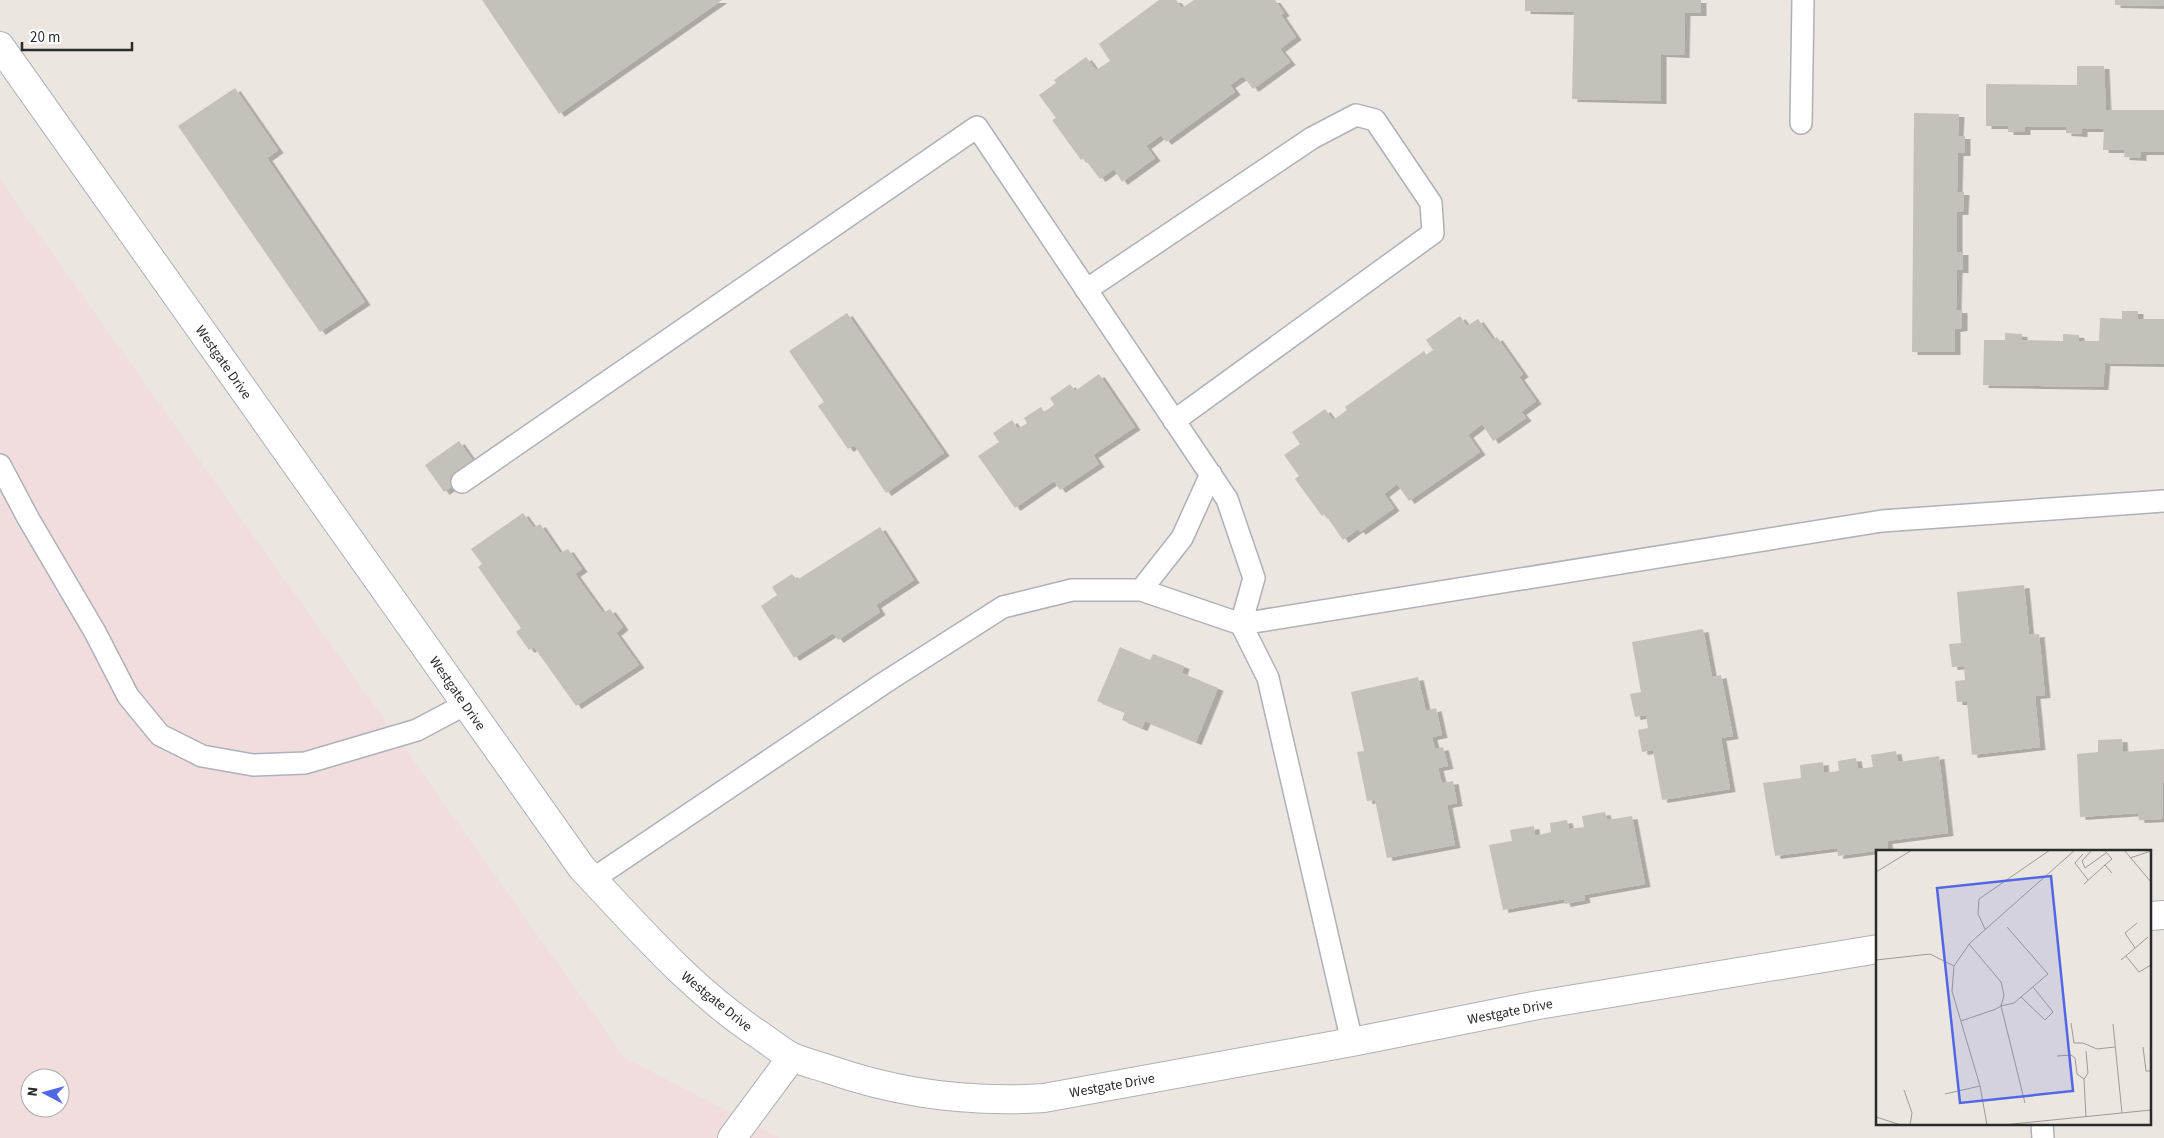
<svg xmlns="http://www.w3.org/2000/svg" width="2164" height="1138" viewBox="0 0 2164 1138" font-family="'Source Sans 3',sans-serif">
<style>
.medical{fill:#f1ddde;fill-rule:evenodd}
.building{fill:#c4c0ba;filter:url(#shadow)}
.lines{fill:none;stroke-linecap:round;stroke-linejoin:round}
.lane-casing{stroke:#afb0ba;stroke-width:24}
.street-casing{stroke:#afb0ba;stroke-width:30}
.lane{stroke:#fff;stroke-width:21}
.street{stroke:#fff;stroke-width:28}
.labels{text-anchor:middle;stroke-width:4;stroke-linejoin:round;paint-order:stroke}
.street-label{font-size:14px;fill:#2b2b2b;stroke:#fff}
.inset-road{fill:none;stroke:#9e9b97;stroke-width:1}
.view{fill:#5167e6;fill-opacity:0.15;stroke:#5167e6;stroke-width:2.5}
.inset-edge{fill:none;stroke:#2b2b2b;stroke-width:2.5}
</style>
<defs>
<filter id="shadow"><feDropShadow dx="5.5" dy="3" stdDeviation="0" flood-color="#0004"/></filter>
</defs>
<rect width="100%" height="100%" fill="#ebe6df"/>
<path class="medical" d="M 0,180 L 625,1058 L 780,1138 L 0,1138 ZM 30,1078 L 60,1078 L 60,1108 L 30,1108 Z"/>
<path class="building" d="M 482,0 L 722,0 L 559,114 Z
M 1159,0 L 1176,0 L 1182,8 L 1194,0 L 1275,0 L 1284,13 L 1281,15 L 1296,37 L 1280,49 L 1290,62 L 1253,89 L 1243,76 L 1230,85 L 1235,92 L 1166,142 L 1161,135 L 1146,146 L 1155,158 L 1122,182 L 1114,169 L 1100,179 L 1084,158 L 1081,160 L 1052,120 L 1056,118 L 1039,95 L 1056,83 L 1054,80 L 1086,57 L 1096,70 L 1110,61 L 1099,44 Z
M 1525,0 L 1701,0 L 1701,13 L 1685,13 L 1684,55 L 1661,54 L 1661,101 L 1572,99 L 1574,12 L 1525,11 Z
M 2115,0 L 2164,0 L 2164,6 L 2115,5 Z
M 2077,66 L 2104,66 L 2106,110 L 2164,110 L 2164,152 L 2141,152 L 2141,158 L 2124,157 L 2125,150 L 2103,150 L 2104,129 L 2082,129 L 2082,134 L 2066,133 L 2066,127 L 2025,127 L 2025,132 L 2008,132 L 2008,126 L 1986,126 L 1986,84 L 2077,85 Z
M 235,88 L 278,150 L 267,158 L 365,302 L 320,332 L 178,126 Z
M 1914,113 L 1959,114 L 1958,136 L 1965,136 L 1965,153 L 1958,153 L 1957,192 L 1964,192 L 1963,212 L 1957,212 L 1957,252 L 1963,252 L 1963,270 L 1957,270 L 1956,310 L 1962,310 L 1962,328 L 1955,329 L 1955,352 L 1912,352 Z
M 2122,311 L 2138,311 L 2138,319 L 2164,319 L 2164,364 L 2105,363 L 2103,387 L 1983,385 L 1984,340 L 2005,340 L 2005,333 L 2022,334 L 2022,340 L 2063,341 L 2063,334 L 2079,335 L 2079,341 L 2099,341 L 2100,318 L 2122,319 Z
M 847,313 L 944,453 L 886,493 L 854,445 L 848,449 L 818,406 L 824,402 L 789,351 Z
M 1460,316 L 1467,326 L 1478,319 L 1493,340 L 1497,337 L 1523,374 L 1519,377 L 1536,401 L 1521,412 L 1526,418 L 1493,441 L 1482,424 L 1468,435 L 1480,452 L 1409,501 L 1397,484 L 1384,494 L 1394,508 L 1360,532 L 1358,529 L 1343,540 L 1325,514 L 1322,516 L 1295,479 L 1299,476 L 1284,455 L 1300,444 L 1292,432 L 1325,409 L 1333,420 L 1347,410 L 1345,407 L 1424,351 L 1426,355 L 1433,350 L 1426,340 Z
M 1099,374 L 1135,427 L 1093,455 L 1099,464 L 1060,490 L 1054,481 L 1015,508 L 978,456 L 999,442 L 993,433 L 1012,420 L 1018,429 L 1027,423 L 1024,418 L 1041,407 L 1044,412 L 1054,405 L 1050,398 L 1070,384 L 1075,391 Z
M 459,441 L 478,468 L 444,492 L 425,465 Z
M 523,513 L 534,528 L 540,524 L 560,553 L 568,549 L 582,569 L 575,574 L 603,613 L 610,609 L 623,627 L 616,633 L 639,665 L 576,706 L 534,647 L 529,650 L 516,632 L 521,628 L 478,567 L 482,564 L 471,549 Z
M 880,527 L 914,580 L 876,605 L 880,612 L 838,640 L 833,633 L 794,658 L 761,606 L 777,595 L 772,587 L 792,574 L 797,580 Z
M 2024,585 L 2029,635 L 2039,634 L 2045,695 L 2035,696 L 2040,747 L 1972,755 L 1967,702 L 1957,702 L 1955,681 L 1965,680 L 1964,666 L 1952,667 L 1949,644 L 1961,643 L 1957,592 Z
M 1703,629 L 1712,677 L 1721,675 L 1733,736 L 1721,738 L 1730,789 L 1662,800 L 1653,750 L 1642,752 L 1638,730 L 1648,728 L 1646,715 L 1635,717 L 1630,694 L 1641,692 L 1632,642 Z
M 1120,647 L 1150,660 L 1153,654 L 1184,666 L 1182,673 L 1218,688 L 1196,742 L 1145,721 L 1142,728 L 1122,720 L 1125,712 L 1097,701 Z
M 1418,677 L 1426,711 L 1436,708 L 1442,735 L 1432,737 L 1435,749 L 1443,747 L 1448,766 L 1438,768 L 1442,783 L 1453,781 L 1457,803 L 1447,805 L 1455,845 L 1387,858 L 1375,800 L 1367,801 L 1357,752 L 1364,751 L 1351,692 Z
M 2122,739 L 2123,752 L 2164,749 L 2162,819 L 2139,820 L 2138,813 L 2080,817 L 2077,754 L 2098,752 L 2098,740 Z
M 1896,751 L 1898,762 L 1939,756 L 1948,833 L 1887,841 L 1888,849 L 1838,856 L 1837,848 L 1775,856 L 1763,783 L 1801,778 L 1800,765 L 1823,762 L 1824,773 L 1839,771 L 1838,761 L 1856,758 L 1858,769 L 1873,767 L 1871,755 Z
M 1605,812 L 1607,820 L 1632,816 L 1645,884 L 1584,895 L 1585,900 L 1565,904 L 1564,899 L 1503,910 L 1489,845 L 1512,841 L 1510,830 L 1534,826 L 1535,836 L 1551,832 L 1550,823 L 1567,820 L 1569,829 L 1584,827 L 1582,816 Z"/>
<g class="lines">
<defs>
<path id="lane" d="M 1801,123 L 1803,0
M 1086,290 L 1312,138 L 1356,115 L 1375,120 L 1431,203 L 1433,233 L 1174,421
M 0,465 L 28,518 L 95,632 L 128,696 L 160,735 L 202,756 L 253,765 L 305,763 L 417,730 L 466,704
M 462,482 L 977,127 L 1227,499 L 1254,578 L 1241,624 L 1882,521 L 2164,501
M 1141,590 L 1182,538 L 1211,474
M 593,879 L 884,683 L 1003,607 L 1072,590 L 1141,590 L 1241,624 L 1268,678 L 1352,1042
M 2042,1124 L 2043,1138"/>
<path id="street" d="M 0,46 L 582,868 C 639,928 691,990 761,1036 C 771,1043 781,1051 792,1057 C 803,1062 816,1065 828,1069 C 897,1093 971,1103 1044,1098 L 1352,1042 L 1538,1005 L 1878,949
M 2150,916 L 2164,915
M 732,1138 L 792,1057"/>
</defs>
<use href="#lane" class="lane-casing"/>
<use href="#street" class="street-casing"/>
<use href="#lane" class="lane"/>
<use href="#street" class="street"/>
</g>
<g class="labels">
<g class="street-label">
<text transform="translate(224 362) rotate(55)" y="5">Westgate Drive</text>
<text transform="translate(458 693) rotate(55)" y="5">Westgate Drive</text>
<text transform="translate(717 1001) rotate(39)" y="5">Westgate Drive</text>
<text transform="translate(1510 1011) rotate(-11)" y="5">Westgate Drive</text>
<text transform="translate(1112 1085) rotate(-10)" y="5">Westgate Drive</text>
</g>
</g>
<g transform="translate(1876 850)">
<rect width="275" height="275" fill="#ebe6df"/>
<path class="inset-road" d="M 216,0 L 206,11 L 209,18 L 230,3M 248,0 L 275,32M 229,1 L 236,9 L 229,15M 207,4 L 199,13 L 212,30M 254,8 L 275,1M 0,22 L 36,0M 208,34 L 229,15 L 236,23M 131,77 L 172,124 L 138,153 L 125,156 L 149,253M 109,79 L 102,64 L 103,49 L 174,0M 259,98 L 249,83 L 261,73M 250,106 L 263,122 L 275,115M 0,110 L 54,104 L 78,116M 245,110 L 272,87M 145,147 L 169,170 L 177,162 L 157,137M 85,171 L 120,159 L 125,156 L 128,145 L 125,132 L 93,94M 195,173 L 198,193 L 207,193 L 221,199 L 239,197M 237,174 L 246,263M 267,197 L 270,221 L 275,221M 210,201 L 212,223 L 208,229 L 210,267M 181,206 L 195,205 L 199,208 L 201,224 L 208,229M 28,240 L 36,263 L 34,275M 69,244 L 104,236M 0,267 L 25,275M 111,275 L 104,236 L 76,141 L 78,116 L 94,93 L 199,0M 127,275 L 275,260"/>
<path class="view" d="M 175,26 L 197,241 L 84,253 L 61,38 Z"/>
<rect width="275" height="275" class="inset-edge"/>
</g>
<g transform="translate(45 1093) rotate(276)"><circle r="24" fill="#ffffff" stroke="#aaaaaa"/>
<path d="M0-4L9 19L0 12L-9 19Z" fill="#5167e6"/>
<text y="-8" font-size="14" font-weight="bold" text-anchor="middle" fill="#2b2b2b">N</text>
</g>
<path d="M22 42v8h110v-8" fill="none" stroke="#2b2b2b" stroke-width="2.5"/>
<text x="30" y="42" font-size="15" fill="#2b2b2b" stroke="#ffffff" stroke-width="4" paint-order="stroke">20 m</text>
</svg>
